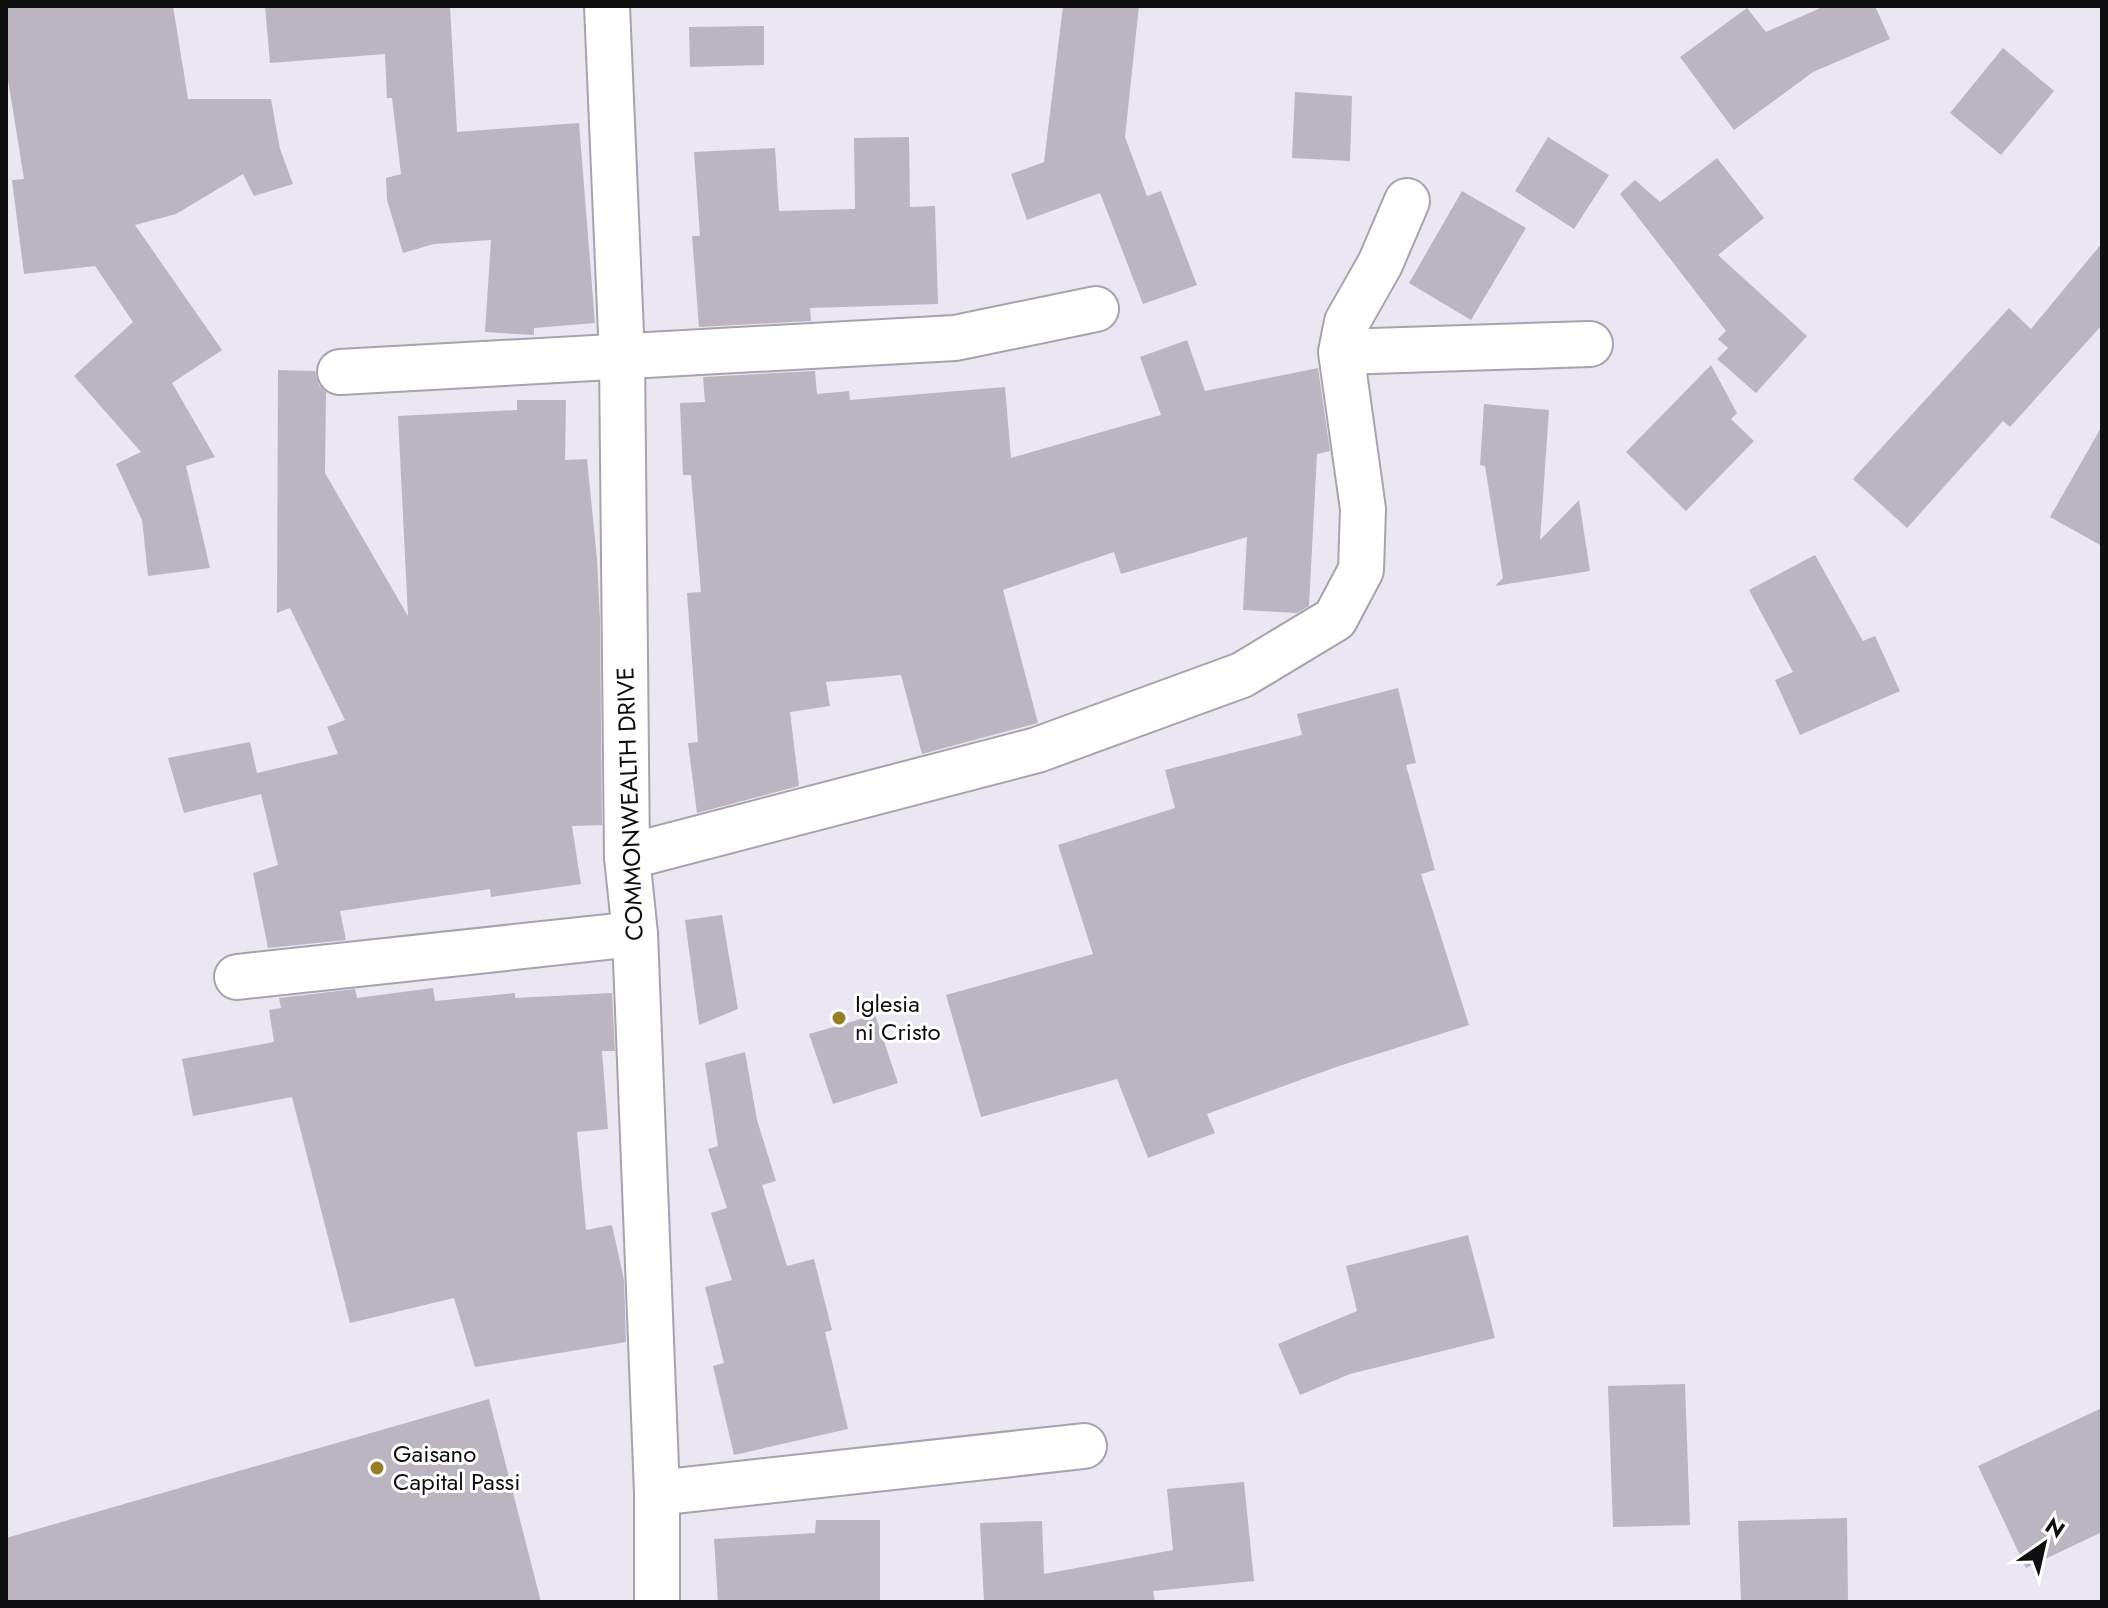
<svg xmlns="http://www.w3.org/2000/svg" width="2108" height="1608" viewBox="0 0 2108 1608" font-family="Jost,sans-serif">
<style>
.building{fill:#bab5c0}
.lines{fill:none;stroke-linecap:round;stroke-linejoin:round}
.street-casing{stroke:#a7a2ad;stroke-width:48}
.secondary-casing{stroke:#a7a2ad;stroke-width:48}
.street{stroke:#fff;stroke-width:44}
.secondary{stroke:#fff;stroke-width:44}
.poi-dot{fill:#957e25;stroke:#fff;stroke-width:3}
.labels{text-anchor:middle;stroke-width:6;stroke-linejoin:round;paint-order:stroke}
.street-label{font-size:24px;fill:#0e0d10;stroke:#fff}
.poi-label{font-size:24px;fill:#0e0d10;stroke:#fff;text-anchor:start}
</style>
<rect width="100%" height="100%" fill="#ebe7f2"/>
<path class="building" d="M 6,6 L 173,6 L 188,99 L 271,99 L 280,149 L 293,184 L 254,196 L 243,174 L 176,214 L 135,225 L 222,350 L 172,383 L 215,457 L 186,466 L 210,568 L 148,576 L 142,520 L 116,464 L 141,452 L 74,376 L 133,322 L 95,266 L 24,274 L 12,180 L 24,179 L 6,67 Z
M 265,6 L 450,6 L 457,132 L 579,123 L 595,323 L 534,328 L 534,335 L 485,332 L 491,240 L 434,244 L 403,253 L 387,200 L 386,178 L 401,174 L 392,98 L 387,98 L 385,54 L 270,63 Z
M 1063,6 L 1139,6 L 1125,137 L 1147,196 L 1161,191 L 1197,285 L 1143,304 L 1100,193 L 1027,220 L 1011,174 L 1044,162 Z
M 1825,6 L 1875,6 L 1890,39 L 1813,72 L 1734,130 L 1680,57 L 1747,8 L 1766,32 Z
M 764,26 L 764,65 L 690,67 L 689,27 Z
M 2003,48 L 2054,91 L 2001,155 L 1950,113 Z
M 1295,92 L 1352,96 L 1350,161 L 1292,158 Z
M 909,137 L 910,207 L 935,206 L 938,304 L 810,308 L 811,321 L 699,327 L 692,236 L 700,236 L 694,152 L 775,148 L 779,211 L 855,209 L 854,138 Z
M 1548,137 L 1609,175 L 1574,229 L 1515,191 Z
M 1717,158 L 1764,218 L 1718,255 L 1807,336 L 1756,393 L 1717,359 L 1728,348 L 1718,339 L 1726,331 L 1620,194 L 1635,180 L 1660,202 Z
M 1462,191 L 1526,228 L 1471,320 L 1409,283 Z
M 2102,243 L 2102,325 L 2010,427 L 2003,421 L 1907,528 L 1853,479 L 2009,308 L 2031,329 Z
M 1187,340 L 1205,391 L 1318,368 L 1330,451 L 1317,454 L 1309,606 L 1297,613 L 1243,610 L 1247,537 L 1121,574 L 1114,552 L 1003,590 L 1038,723 L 922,754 L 901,675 L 826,682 L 830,706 L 790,712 L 799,786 L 697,813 L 688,743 L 698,742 L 687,593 L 701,592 L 691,475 L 683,475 L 680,403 L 705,402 L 703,377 L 815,371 L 817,394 L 849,391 L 850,400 L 1005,387 L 1011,458 L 1161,415 L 1140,357 Z
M 1711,365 L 1737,413 L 1731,419 L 1754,441 L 1686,511 L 1626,452 Z
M 278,370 L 315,371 L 319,385 L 326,392 L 325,473 L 408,616 L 398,416 L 517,410 L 517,400 L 566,400 L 565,460 L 587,459 L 597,559 L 600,620 L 602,825 L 572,826 L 581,884 L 491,897 L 490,889 L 340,911 L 346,940 L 268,948 L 253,873 L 278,865 L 261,794 L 184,813 L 168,758 L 250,742 L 257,773 L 338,754 L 327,727 L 345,720 L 290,608 L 277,613 Z
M 1484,404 L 1549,410 L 1540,540 L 1579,500 L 1590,571 L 1495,586 L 1503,578 L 1485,466 L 1480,465 Z
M 2102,426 L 2102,546 L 2050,517 Z
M 1815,555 L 1863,641 L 1875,636 L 1900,691 L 1800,735 L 1775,680 L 1793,672 L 1749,590 Z
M 1398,688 L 1416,763 L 1406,765 L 1435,870 L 1421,874 L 1469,1025 L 1336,1067 L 1207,1114 L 1215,1133 L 1148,1158 L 1117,1079 L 981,1117 L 946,995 L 1093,954 L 1058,845 L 1175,808 L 1165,770 L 1302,735 L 1297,714 Z
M 722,915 L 738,1009 L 699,1025 L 685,920 Z
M 433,988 L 435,1001 L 515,993 L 515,998 L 612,993 L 615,1051 L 602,1051 L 608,1129 L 577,1132 L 586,1230 L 612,1225 L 624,1280 L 626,1342 L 475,1367 L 454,1298 L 350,1323 L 292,1097 L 193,1116 L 182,1059 L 274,1042 L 269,1010 L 281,1008 L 279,998 L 355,989 L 357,998 Z
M 875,1015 L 898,1083 L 833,1104 L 809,1034 Z
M 745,1052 L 757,1120 L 776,1181 L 762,1185 L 787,1266 L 814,1259 L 832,1330 L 825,1332 L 848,1429 L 734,1455 L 713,1366 L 724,1363 L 705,1287 L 732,1280 L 711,1213 L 727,1208 L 708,1149 L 718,1146 L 705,1063 Z
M 1468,1235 L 1495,1338 L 1350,1374 L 1300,1395 L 1278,1344 L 1357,1311 L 1346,1266 Z
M 1685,1384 L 1690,1525 L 1613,1527 L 1608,1386 Z
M 489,1399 L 541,1602 L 6,1602 L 6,1538 Z
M 2102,1408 L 2102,1532 L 2026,1568 L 1978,1466 Z
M 1244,1482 L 1254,1581 L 1153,1591 L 1155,1602 L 984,1602 L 980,1523 L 1042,1521 L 1044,1574 L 1173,1550 L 1167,1489 Z
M 1847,1518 L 1848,1602 L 1741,1602 L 1738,1521 Z
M 816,1520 L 880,1520 L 880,1602 L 718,1602 L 714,1539 L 815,1533 Z"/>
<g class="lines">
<defs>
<path id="street" d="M 1341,352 L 1590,344
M 340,372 L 955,338 L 1096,309
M 627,857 L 1037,750 L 1242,675 L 1335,619 L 1361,570 L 1363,509 L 1341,352 L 1347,322 L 1380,264 L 1407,201
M 237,977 L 635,934
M 657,1493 L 1084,1446"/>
<path id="secondary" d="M 607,6 L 622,357 L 627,857 L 635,934 L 657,1493 L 657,1602"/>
</defs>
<use href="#street" class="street-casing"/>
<use href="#secondary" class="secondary-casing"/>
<use href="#street" class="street"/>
<use href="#secondary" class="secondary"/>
</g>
<g class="poi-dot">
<circle cx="839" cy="1018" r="8"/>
<circle cx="377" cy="1468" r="8"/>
</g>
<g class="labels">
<g class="street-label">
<text transform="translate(630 804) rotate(-92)" y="8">COMMONWEALTH DRIVE</text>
</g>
<g class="poi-label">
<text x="855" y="1012">Iglesia<tspan x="855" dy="28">ni Cristo</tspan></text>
<text x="393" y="1462">Gaisano<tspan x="393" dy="28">Capital Passi</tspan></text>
</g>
</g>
<rect width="2108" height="1608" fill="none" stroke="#0e0d10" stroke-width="16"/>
<g transform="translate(2044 1544) rotate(34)" stroke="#ffffff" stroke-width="6" paint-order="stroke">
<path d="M0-6L14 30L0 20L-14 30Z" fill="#0e0d10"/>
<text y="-12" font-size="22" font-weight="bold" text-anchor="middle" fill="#0e0d10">N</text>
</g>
</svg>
